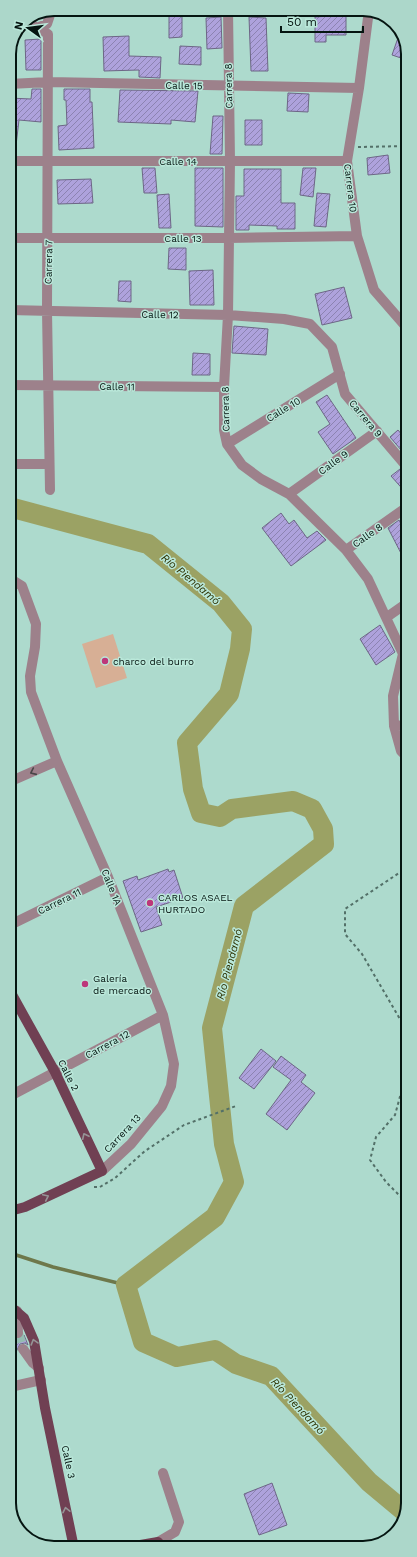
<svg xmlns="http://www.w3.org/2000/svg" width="417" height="1557" viewBox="0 0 417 1557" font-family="'Work Sans',sans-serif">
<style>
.pitch{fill:#d7af95}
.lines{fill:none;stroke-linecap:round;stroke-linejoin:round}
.stream{stroke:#6e784b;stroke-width:3.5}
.river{stroke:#9ba264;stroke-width:20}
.building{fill:url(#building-hatch);stroke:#6d6686}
.minor-tunnel{stroke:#94bcb1;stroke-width:10;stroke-dasharray:10 5;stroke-linecap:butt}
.path{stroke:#537068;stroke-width:2;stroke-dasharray:3 3;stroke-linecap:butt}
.minor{stroke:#9d818b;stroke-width:10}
.major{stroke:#704053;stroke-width:10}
.oneway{stroke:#494648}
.oneway2{stroke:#959496}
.poi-dot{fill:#bd377a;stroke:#bae8da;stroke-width:1.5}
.labels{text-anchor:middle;stroke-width:3;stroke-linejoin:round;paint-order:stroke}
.street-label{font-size:10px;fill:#051511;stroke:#bae8da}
.poi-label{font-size:10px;fill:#051511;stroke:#bae8da;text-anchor:start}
.water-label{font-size:11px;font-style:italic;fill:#2d3100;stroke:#bae8da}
.rim{fill:none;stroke:#051511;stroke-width:2}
</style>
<defs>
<pattern id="building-hatch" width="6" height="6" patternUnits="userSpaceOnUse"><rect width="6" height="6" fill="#aea2dc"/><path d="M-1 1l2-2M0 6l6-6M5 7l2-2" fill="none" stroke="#8c83b1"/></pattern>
</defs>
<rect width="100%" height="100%" fill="#addacd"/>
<path class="pitch" d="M 113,634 L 127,678 L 96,688 L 82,644 Z"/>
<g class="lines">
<path class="stream" d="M 10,1253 L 53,1267 L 126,1285"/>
<path class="river" d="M 9,509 L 13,508 L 148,544 L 221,603 L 242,629 L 240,649 L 229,694 L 187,743 L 193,789 L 201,813 L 220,817 L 232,809 L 293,801 L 312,809 L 323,829 L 324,844 L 244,906 L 212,1028 L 224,1144 L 234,1182 L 215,1217 L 126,1285 L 143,1342 L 177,1357 L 215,1350 L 236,1364 L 271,1376 L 369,1482 L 405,1512"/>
</g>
<path class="building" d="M 329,10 L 346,10 L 346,35 L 326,35 L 326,42 L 315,42 L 315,17 L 329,16 Z
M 182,12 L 182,37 L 169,38 L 169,13 Z
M 221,17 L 222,48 L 207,49 L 206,18 Z
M 249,17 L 266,18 L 268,71 L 251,71 Z
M 400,32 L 407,45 L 407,60 L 392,55 Z
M 129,36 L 129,56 L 161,57 L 160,78 L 139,77 L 139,70 L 104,71 L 103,37 Z
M 41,39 L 41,70 L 26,70 L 25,40 Z
M 180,46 L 201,47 L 201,65 L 179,64 Z
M 32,89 L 41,89 L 41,122 L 19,120 L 15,154 L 9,154 L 11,116 L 9,116 L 9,98 L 31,99 Z
M 64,89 L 90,89 L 90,102 L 92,102 L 94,148 L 59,150 L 58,126 L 67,125 L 66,100 L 64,100 Z
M 120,90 L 198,91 L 195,122 L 171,120 L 171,124 L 118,122 Z
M 288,93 L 309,94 L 308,112 L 287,111 Z
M 213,116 L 223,116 L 222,154 L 210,154 Z
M 245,120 L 262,120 L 262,145 L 245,145 Z
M 388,155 L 390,173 L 368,175 L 367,158 Z
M 142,168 L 155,168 L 157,193 L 144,193 Z
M 195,168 L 223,168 L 223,227 L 195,226 Z
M 303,168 L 316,168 L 313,197 L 300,195 Z
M 244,169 L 281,169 L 281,203 L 295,203 L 295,229 L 277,229 L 277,226 L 249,225 L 249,230 L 236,230 L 236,196 L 244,196 Z
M 91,179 L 93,203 L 58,204 L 57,180 Z
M 317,193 L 330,194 L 326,227 L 314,226 Z
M 169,194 L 171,228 L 159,228 L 157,195 Z
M 169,248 L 186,248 L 186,270 L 168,269 Z
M 213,270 L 214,305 L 190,305 L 189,271 Z
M 119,281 L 131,281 L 131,302 L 118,301 Z
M 344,287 L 352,318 L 322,325 L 315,294 Z
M 234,326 L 268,329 L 266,355 L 232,353 Z
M 193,353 L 210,354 L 210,375 L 192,375 Z
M 327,395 L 356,438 L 333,454 L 318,432 L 330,424 L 316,402 Z
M 398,430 L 407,441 L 407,457 L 390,437 Z
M 400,469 L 407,473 L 407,494 L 391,476 Z
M 281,513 L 289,524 L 294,520 L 307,538 L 317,531 L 326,540 L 291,566 L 262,528 Z
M 399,520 L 407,536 L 407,565 L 388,528 Z
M 380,625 L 395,652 L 376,665 L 360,639 Z
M 168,869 L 169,872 L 174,870 L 183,898 L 156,907 L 162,925 L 141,932 L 123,881 L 137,876 L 138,880 Z
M 261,1049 L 276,1061 L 254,1089 L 239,1078 Z
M 281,1056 L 306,1075 L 301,1082 L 315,1093 L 287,1130 L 266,1114 L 291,1080 L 273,1067 Z
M 12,1335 L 18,1339 L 22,1338 L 24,1335 L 28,1345 L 25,1343 L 20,1344 L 16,1352 L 10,1336 Z
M 272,1483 L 287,1525 L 259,1535 L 244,1494 Z"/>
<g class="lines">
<path class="minor-tunnel" d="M 18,1333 L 23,1349"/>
<path class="path" d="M 358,147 L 407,146
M 408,867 L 345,909 L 345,934 L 362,954 L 404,1026 L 408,1056
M 408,1067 L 395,1115 L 376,1137 L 370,1160 L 386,1182 L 408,1204
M 94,1187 L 100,1187 L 115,1178 L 145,1151 L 184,1125 L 236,1106"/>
<path class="minor" d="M 228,9 L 230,161 L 228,315 L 224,387 L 224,430 L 227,444 L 242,465 L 261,479 L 289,494 L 346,550 L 368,579 L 403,654 L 393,696 L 394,726 L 401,751 L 408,758
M 369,10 L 359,88 L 347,161 L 357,236 L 374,290 L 407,328
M 25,21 L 48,34 L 47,311 L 50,490
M 37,28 L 47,24 L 51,12 L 70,9
M 9,84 L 49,82 L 359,88
M 9,161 L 347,161
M 9,238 L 229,238 L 357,236
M 9,310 L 228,315 L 284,319 L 310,324 L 332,347 L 345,394 L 407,467
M 9,385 L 224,387
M 227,444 L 340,374
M 9,464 L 49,464
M 289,494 L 377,431
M 346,550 L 407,507
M 9,578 L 22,586 L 36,624 L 35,647 L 30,676 L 31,692 L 57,761 L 108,877 L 163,1015 L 174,1064 L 171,1086 L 162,1106 L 131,1144 L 102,1171
M 387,617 L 407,603
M 394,726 L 408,725
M 9,782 L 57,761
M 10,925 L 108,877
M 10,1096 L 163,1015
M 17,1311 L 18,1333
M 23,1349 L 33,1363 L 39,1368
M 10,1387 L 41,1380
M 158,1542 L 175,1532 L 179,1522 L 163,1473"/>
<path class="major" d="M 10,991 L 55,1072 L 102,1171 L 25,1207 L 10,1211
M 10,1306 L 24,1318 L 34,1341 L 45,1408 L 74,1548
M 123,1548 L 158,1542 L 163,1548"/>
</g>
<defs><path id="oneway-chevron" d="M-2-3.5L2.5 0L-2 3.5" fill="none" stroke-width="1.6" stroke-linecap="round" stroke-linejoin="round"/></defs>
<use class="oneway" href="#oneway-chevron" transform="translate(33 772) rotate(156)"/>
<g class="oneway2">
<use href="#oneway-chevron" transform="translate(85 1136) rotate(-115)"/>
<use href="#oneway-chevron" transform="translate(46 1197) rotate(-25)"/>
<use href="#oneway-chevron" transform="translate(34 1342) rotate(-106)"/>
<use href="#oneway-chevron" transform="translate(66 1510) rotate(-102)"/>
</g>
<g class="poi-dot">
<circle cx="105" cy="661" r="4"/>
<circle cx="150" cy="903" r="4"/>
<circle cx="85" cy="984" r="4"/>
</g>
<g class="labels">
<g class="street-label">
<text transform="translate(184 85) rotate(1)" y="4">Calle 15</text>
<text transform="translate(228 86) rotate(-91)" y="4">Carrera 8</text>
<text x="178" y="165">Calle 14</text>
<text transform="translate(351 188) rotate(83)" y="4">Carrera 10</text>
<text x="183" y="242">Calle 13</text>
<text transform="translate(48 262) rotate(-89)" y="4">Carrera 7</text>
<text transform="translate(160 314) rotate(1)" y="4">Calle 12</text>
<text transform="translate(117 386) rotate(1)" y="4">Calle 11</text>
<text transform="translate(225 409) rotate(-91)" y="4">Carrera 8</text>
<text transform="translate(283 409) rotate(-31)" y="4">Calle 10</text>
<text transform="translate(366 418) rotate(50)" y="4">Carrera 9</text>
<text transform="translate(333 462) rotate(-36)" y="4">Calle 9</text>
<text transform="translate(367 535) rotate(-35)" y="4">Calle 8</text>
<text transform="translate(112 887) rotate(68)" y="4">Calle 1A</text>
<text transform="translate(59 901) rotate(-26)" y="4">Carrera 11</text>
<text transform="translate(107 1044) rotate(-28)" y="4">Carrera 12</text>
<text transform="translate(69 1075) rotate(63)" y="4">Calle 2</text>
<text transform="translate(122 1133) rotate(-47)" y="4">Carrera 13</text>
<text transform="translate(69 1462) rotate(78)" y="4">Calle 3</text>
</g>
<g class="poi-label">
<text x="113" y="665">charco del burro</text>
<text x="158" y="901">CARLOS ASAEL<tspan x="158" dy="12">HURTADO</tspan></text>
<text x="93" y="982">Galería<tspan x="93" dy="12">de mercado</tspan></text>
</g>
<g class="water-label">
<text transform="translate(191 579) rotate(40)" y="4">Río Piendamó</text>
<text transform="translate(229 964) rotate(-75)" y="4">Río Piendamó</text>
<text transform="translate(298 1406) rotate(47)" y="4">Río Piendamó</text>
</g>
</g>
<path d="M0 0H417V1557H0ZM54 16H363A38 38 0 0 1 401 54V1503A38 38 0 0 1 363 1541H54A38 38 0 0 1 16 1503V54A38 38 0 0 1 54 16Z" fill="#acd7ca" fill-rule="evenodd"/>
<path class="rim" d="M54 16H363A38 38 0 0 1 401 54V1503A38 38 0 0 1 363 1541H54A38 38 0 0 1 16 1503V54A38 38 0 0 1 54 16Z"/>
<g transform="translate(28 28) rotate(284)" stroke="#bae8da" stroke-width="3" paint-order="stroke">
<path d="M0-3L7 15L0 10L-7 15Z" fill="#051511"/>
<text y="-6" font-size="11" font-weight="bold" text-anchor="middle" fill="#051511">N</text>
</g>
<path d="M281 26v6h82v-6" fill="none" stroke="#051511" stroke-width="2"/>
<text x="287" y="26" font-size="12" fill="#051511" stroke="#bae8da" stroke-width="3" paint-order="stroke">50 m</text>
</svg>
